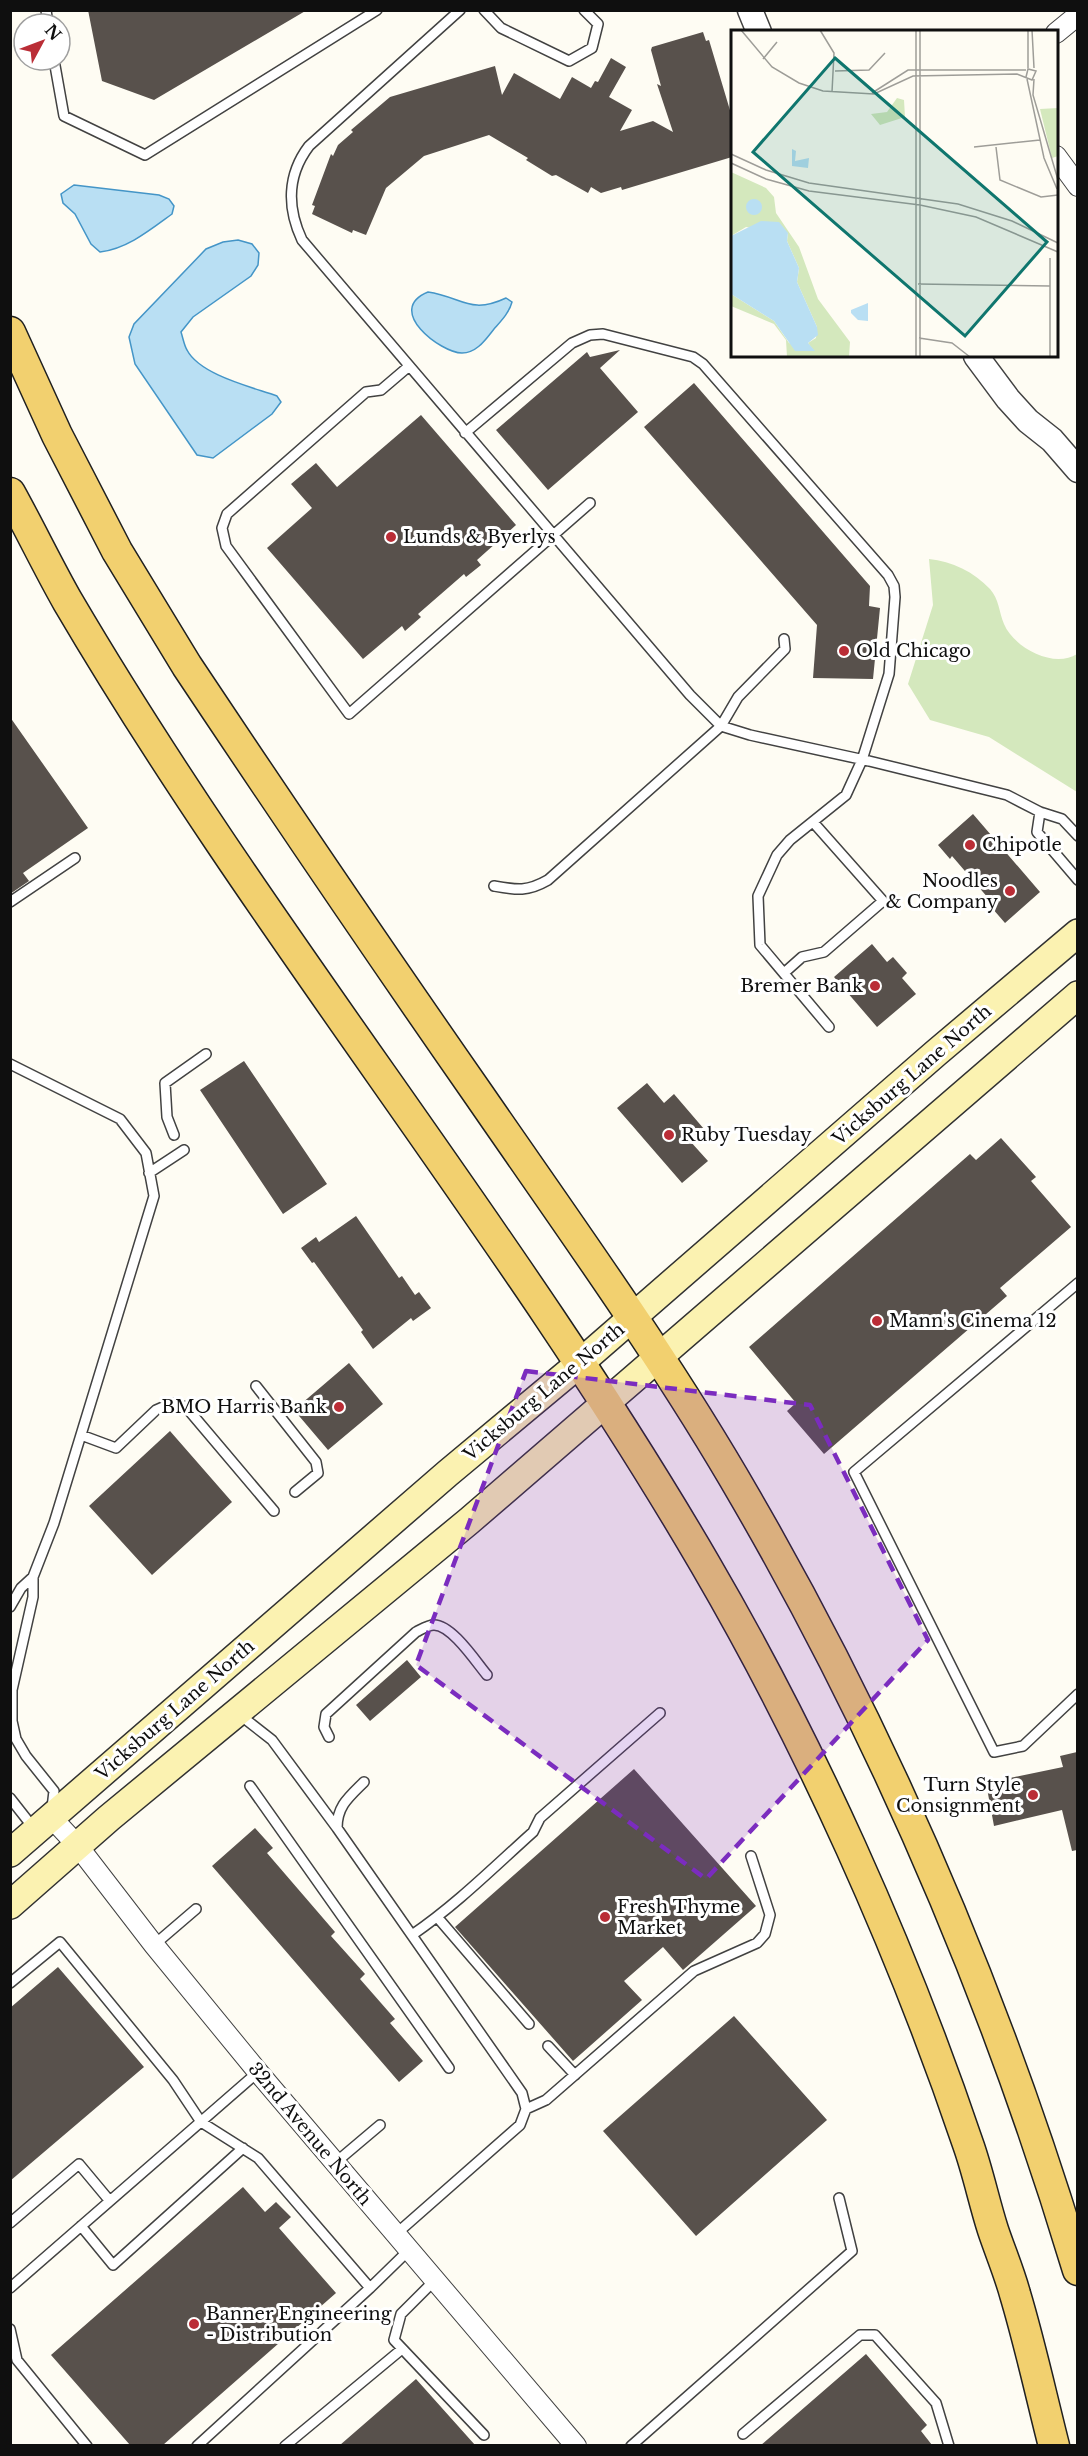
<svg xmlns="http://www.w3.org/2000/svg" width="1088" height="2456" viewBox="0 0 1088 2456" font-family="'Libre Baskerville',serif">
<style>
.green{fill:#d4e8bd}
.water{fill:#b9dff3;stroke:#4495c7;stroke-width:1.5}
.building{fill:#58514c}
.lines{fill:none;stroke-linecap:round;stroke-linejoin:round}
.service-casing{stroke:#424242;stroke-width:12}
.minor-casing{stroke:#424242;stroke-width:22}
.tertiary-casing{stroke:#424242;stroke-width:27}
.secondary-casing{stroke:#313131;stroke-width:30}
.primary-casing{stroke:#202020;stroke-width:33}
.service{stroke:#fff;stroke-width:9}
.minor{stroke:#fff;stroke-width:20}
.tertiary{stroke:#fff;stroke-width:24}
.secondary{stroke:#fbf2b1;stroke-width:27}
.primary{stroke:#f2d06f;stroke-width:30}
.marked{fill:#7b2cbf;fill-opacity:0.2;stroke:#7b2cbf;stroke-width:4.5;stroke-dasharray:12 8;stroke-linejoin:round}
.poi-dot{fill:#ba2d36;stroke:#fff;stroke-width:2}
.labels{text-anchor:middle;stroke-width:6;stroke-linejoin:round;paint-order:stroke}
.poi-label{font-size:18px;fill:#0f0f0f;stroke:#fff;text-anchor:start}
.street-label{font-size:18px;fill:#0f0f0f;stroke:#fff}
.inset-road{fill:none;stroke:#9e9d98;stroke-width:1.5}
.view{fill:#0f766e;fill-opacity:0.15;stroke:#0f766e;stroke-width:3}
.inset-edge{fill:none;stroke:#0f0f0f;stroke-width:3}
</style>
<rect width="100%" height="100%" fill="#fefcf3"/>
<path class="green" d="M 929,559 C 952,561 974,572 990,589 C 999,599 999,612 1004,624 C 1014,648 1054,669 1077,654 L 1077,792 L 989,737 L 930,720 L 908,684 L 933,605 Z"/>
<path class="water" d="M 74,185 L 159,195 L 169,199 L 174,206 L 172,214 C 150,230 127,249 100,252 L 91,244 L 75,214 L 63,203 L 61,194 Z
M 238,240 L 252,244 L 259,253 L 258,265 L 251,276 L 193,317 L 181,332 C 183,338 184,345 187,350 C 200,375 252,387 277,396 L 281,402 L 272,414 L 213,458 L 197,455 L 135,364 L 129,337 L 134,324 L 206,249 L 223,242 Z
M 428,292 C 462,297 470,315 506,298 L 512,302 C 509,313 501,321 494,329 C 486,339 477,353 462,353 C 441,353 384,310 428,292 Z"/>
<path class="building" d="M 88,10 L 307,10 L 154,100 L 102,81 Z
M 703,32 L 706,41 L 709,40 L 732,117 L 732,157 L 622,190 L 621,187 L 601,193 L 591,187 L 588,193 L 556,175 L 552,176 L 526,160 L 528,158 L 489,135 L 424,156 L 386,188 L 366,235 L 353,230 L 352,233 L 312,214 L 315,206 L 312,205 L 331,154 L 333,156 L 338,145 L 353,132 L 351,130 L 390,97 L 495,66 L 502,95 L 514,73 L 560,99 L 572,77 L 591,88 L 595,81 L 598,82 L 611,58 L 626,67 L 609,97 L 632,110 L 620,131 L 653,121 L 673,132 L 657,84 L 661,86 L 651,50 L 652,47 Z
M 620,350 L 600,368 L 638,412 L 548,490 L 496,430 L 587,352 L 590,357 Z
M 694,383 L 870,586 L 869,606 L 880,608 L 873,679 L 813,678 L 817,625 L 644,427 Z
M 421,415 L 516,525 L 477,560 L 481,565 L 466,577 L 464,574 L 418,614 L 421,617 L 405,631 L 402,626 L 363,659 L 267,548 L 312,508 L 291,484 L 316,463 L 337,487 Z
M 10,717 L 88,828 L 23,873 L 29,881 L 10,894 Z
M 973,814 L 1040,892 L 1005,923 L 992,908 L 995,906 L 952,856 L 950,859 L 938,845 Z
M 872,944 L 887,962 L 893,957 L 907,973 L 902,978 L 916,994 L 877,1027 L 834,977 Z
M 244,1061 L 327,1184 L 283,1214 L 200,1090 Z
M 647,1083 L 664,1103 L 674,1094 L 704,1129 L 690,1141 L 708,1161 L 682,1183 L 617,1108 Z
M 1001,1138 L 1036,1177 L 1031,1181 L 1071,1227 L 1000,1288 L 1007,1296 L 824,1454 L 787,1411 L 796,1403 L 749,1347 L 970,1154 L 976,1160 Z
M 356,1216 L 399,1278 L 402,1276 L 415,1295 L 419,1292 L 431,1308 L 413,1321 L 411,1318 L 373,1349 L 361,1332 L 363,1330 L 314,1262 L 312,1263 L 301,1248 L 316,1237 L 319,1242 Z
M 349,1363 L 383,1404 L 328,1450 L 294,1410 Z
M 170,1431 L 232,1502 L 152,1575 L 89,1506 Z
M 407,1660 L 421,1677 L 370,1721 L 356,1705 Z
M 1077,1752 L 1077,1850 L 1072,1851 L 1062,1810 L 994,1826 L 986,1783 L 1063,1767 L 1060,1756 Z
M 634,1769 L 756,1906 L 683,1970 L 663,1947 L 624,1981 L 642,2000 L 573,2061 L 455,1927 Z
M 255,1828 L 273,1848 L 267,1853 L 335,1932 L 331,1936 L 365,1974 L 360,1979 L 395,2019 L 390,2023 L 423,2061 L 399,2082 L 212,1866 Z
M 58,1967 L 144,2067 L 10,2181 L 10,2008 Z
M 734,2016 L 827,2120 L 696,2236 L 603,2131 Z
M 243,2187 L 265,2212 L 276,2202 L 291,2217 L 279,2228 L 336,2293 L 163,2445 L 130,2445 L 51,2355 Z
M 866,2354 L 927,2425 L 921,2431 L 932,2445 L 761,2445 Z
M 416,2379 L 475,2445 L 340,2445 Z"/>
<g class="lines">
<defs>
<path id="service" d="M 46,10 L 48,24
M 460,10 L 309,146 C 287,175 287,208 302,240 L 690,695 L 721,726 L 750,735 L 869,761 L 1007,795 L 1040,812 L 1062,819 L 1078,836
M 484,10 L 501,28 L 569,61 L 592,48 L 598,24 L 584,10
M 54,60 L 64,116 L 145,155 L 377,10
M 408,367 L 381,390 L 366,392 L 227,514 L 222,528 L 226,546 L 349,714 L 590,503
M 465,433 L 572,343 L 590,335 L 603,334 L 693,357 L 703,364 L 888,575 L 894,586 L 895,597 L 889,674 L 862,760 L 846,795 L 790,840 L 777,855 L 758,896 L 760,945 L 829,1027
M 1040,812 L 1037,832 L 1078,880
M 494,886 C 517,890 527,892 548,880 L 721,726 L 738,697 L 785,649 L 784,639
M 10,902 L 75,858
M 784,973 L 802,957 L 824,952 L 883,901 L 813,822
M 10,1064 L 120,1119 L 146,1153 L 154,1196 L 54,1523 L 33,1577 L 33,1597 L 12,1690 L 12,1721 L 16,1739 L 26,1756 L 54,1791 L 52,1808
M 174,1135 L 167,1117 L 165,1083 L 206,1054
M 149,1173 L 184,1150
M 1078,1283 L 854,1472 L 994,1752 L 1023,1746 L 1078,1694
M 256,1386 L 316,1462 L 318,1473 L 295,1492
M 81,1435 L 116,1448 L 156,1410 L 172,1403 L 186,1407 L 274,1511
M 10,1607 L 21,1588 L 33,1577
M 240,1715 L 272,1740 L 337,1828 L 522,2093 L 526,2109 L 520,2125 L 396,2234
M 329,1737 L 324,1727 L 326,1714 L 416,1632 C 422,1629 428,1625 434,1625 C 452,1625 476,1662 487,1675
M 250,1786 L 449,2068
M 10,1798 L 32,1826 L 36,1824
M 337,1828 C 337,1806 349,1797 364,1782
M 438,1918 L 529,2024
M 412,1935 C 456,1905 494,1867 533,1832 L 540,1818 L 660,1713
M 154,1945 L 196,1909
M 10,1983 L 60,1942 L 173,2080 L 201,2122 L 258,2158 L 370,2288 L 409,2250
M 548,2046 L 575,2075
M 526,2109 L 546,2100 L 694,1971 L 757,1943 L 765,1934 L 770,1915 L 751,1856
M 335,2163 L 380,2125
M 10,2223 L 79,2164 L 109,2200
M 81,2226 L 113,2265 L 243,2148
M 435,2280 L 401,2314 L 394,2340 L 484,2435
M 10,2288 L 258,2072
M 10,2329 L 17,2360 L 87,2446
M 743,2434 L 860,2335 L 875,2335 L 936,2403 L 949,2446
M 197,2446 L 370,2288
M 285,2446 L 402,2349
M 631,2446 L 852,2251 L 839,2198"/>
<path id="minor" d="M 1056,33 L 1078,15
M 1056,156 L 1078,186
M 51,1817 L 77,1845 L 154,1945 L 258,2072 L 576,2446"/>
<path id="tertiary" d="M 750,10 L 759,32
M 976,356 L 1008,399 L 1028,421 L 1052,440 L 1078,470"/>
<path id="secondary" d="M 10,1853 L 448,1473 L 580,1363 L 936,1053 L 1078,933
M 10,1905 L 109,1818 L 469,1521 L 1078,995"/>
<path id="primary" d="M 10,332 L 57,435 L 117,551 L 187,666 C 283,810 380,953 479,1095 C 570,1227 665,1358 745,1497 C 886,1740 997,2001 1078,2270
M 10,493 C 30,529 48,567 68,602 C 263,934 511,1231 705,1564 C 810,1744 901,1946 968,2144 C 978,2172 984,2202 993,2230 C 1000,2251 1009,2272 1015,2294 C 1030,2344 1041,2395 1054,2446"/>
</defs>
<use href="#service" class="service-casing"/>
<use href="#minor" class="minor-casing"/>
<use href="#tertiary" class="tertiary-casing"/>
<use href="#secondary" class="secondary-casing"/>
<use href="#primary" class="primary-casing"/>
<use href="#service" class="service"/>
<use href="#minor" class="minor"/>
<use href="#tertiary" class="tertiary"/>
<use href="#secondary" class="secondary"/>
<use href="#primary" class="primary"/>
</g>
<path class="marked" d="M 526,1371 L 810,1405 L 928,1640 L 706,1879 L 416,1665 Z"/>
<g class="poi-dot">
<circle cx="391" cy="537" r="6"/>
<circle cx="844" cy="651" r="6"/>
<circle cx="970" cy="845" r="6"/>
<circle cx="1010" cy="891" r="6"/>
<circle cx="875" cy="986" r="6"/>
<circle cx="669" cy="1135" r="6"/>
<circle cx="877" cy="1321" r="6"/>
<circle cx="339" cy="1407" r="6"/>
<circle cx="1033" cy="1795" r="6"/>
<circle cx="605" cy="1917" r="6"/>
<circle cx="194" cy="2324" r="6"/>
</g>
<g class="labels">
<g class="poi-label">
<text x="403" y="543">Lunds &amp; Byerlys</text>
<text x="856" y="657">Old Chicago</text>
<text x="982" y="851">Chipotle</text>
<text x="998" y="887" text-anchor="end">Noodles<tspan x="998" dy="21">&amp; Company</tspan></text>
<text x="863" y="992" text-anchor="end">Bremer Bank</text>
<text x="681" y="1141">Ruby Tuesday</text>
<text x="889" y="1327">Mann's Cinema 12</text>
<text x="327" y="1413" text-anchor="end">BMO Harris Bank</text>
<text x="1021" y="1791" text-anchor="end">Turn Style<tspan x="1021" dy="21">Consignment</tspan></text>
<text x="617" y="1913">Fresh Thyme<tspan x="617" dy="21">Market</tspan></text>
<text x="206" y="2320">Banner Engineering<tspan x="206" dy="21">- Distribution</tspan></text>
</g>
<g class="street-label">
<text transform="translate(912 1075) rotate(-41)" y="6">Vicksburg Lane North</text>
<text transform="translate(544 1392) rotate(-40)" y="6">Vicksburg Lane North</text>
<text transform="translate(175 1710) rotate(-41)" y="6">Vicksburg Lane North</text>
<text transform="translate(310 2134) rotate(50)" y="6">32nd Avenue North</text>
</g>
</g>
<g transform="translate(731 30)">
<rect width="327" height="327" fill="#fefcf3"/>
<path d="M 166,68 L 173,70 L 174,87 L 149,95 L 140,84 L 156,82 ZM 327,78 L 327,126 L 321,128 L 309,79 ZM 0,142 L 35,158 L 43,167 L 45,183 L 68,217 L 87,269 L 119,312 L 118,327 L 56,327 L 55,310 L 43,294 L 0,276 L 0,264 L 43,291 L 58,313 L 83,321 L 77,313 L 85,308 L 86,297 L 66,252 L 68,238 L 56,211 L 57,203 L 15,197 L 0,206 Z" fill="#d4e8bd"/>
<path d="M 61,119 L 65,121 L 64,131 L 78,128 L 77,138 L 61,136 ZM15 177a8 8 0 1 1 16 0a8 8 0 1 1-16 0ZM 30,191 L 48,192 L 57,203 L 56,211 L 68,238 L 66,252 L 86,297 L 87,305 L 77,313 L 84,321 L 64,321 L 43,291 L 0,264 L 0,206 ZM 137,273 L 137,291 L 127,290 L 120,283 L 120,280 Z" fill="#b9dff3"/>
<path class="inset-road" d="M 10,0 L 41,37 L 68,53 L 92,61 L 143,64 L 182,46 L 286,44 L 301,50 L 305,41 L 297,39 L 295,47M 89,0 L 103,23 L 101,62M 185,0 L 185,327M 189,0 L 189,327M 297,0 L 297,38M 301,0 L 303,38M 32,29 L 46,12M 104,41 L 138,40 L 154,23M 296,49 L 313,128 L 326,159M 303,49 L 302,65 L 327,150M 141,63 L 177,40 L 295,40M 243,117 L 309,110M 265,117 L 269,150 L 310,167 L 327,165M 0,124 L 35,140 L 78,153 L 227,174 L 281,191 L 327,213M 0,133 L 35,149 L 78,161 L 189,175 L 245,187 L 327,222M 319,228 L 319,327M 187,254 L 319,256M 188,308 L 221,313 L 239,327"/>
<path class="view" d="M 104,28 L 316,212 L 234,306 L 22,122 Z"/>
<rect width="327" height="327" class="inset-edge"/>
</g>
<rect width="1088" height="2456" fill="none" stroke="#0f0f0f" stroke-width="24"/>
<g transform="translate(42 42) rotate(49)"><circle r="28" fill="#ffffff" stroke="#9f9f9f" stroke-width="1.5"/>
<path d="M0-4.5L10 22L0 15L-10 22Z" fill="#ba2d36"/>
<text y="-9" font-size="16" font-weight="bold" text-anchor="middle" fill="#0f0f0f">N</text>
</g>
</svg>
